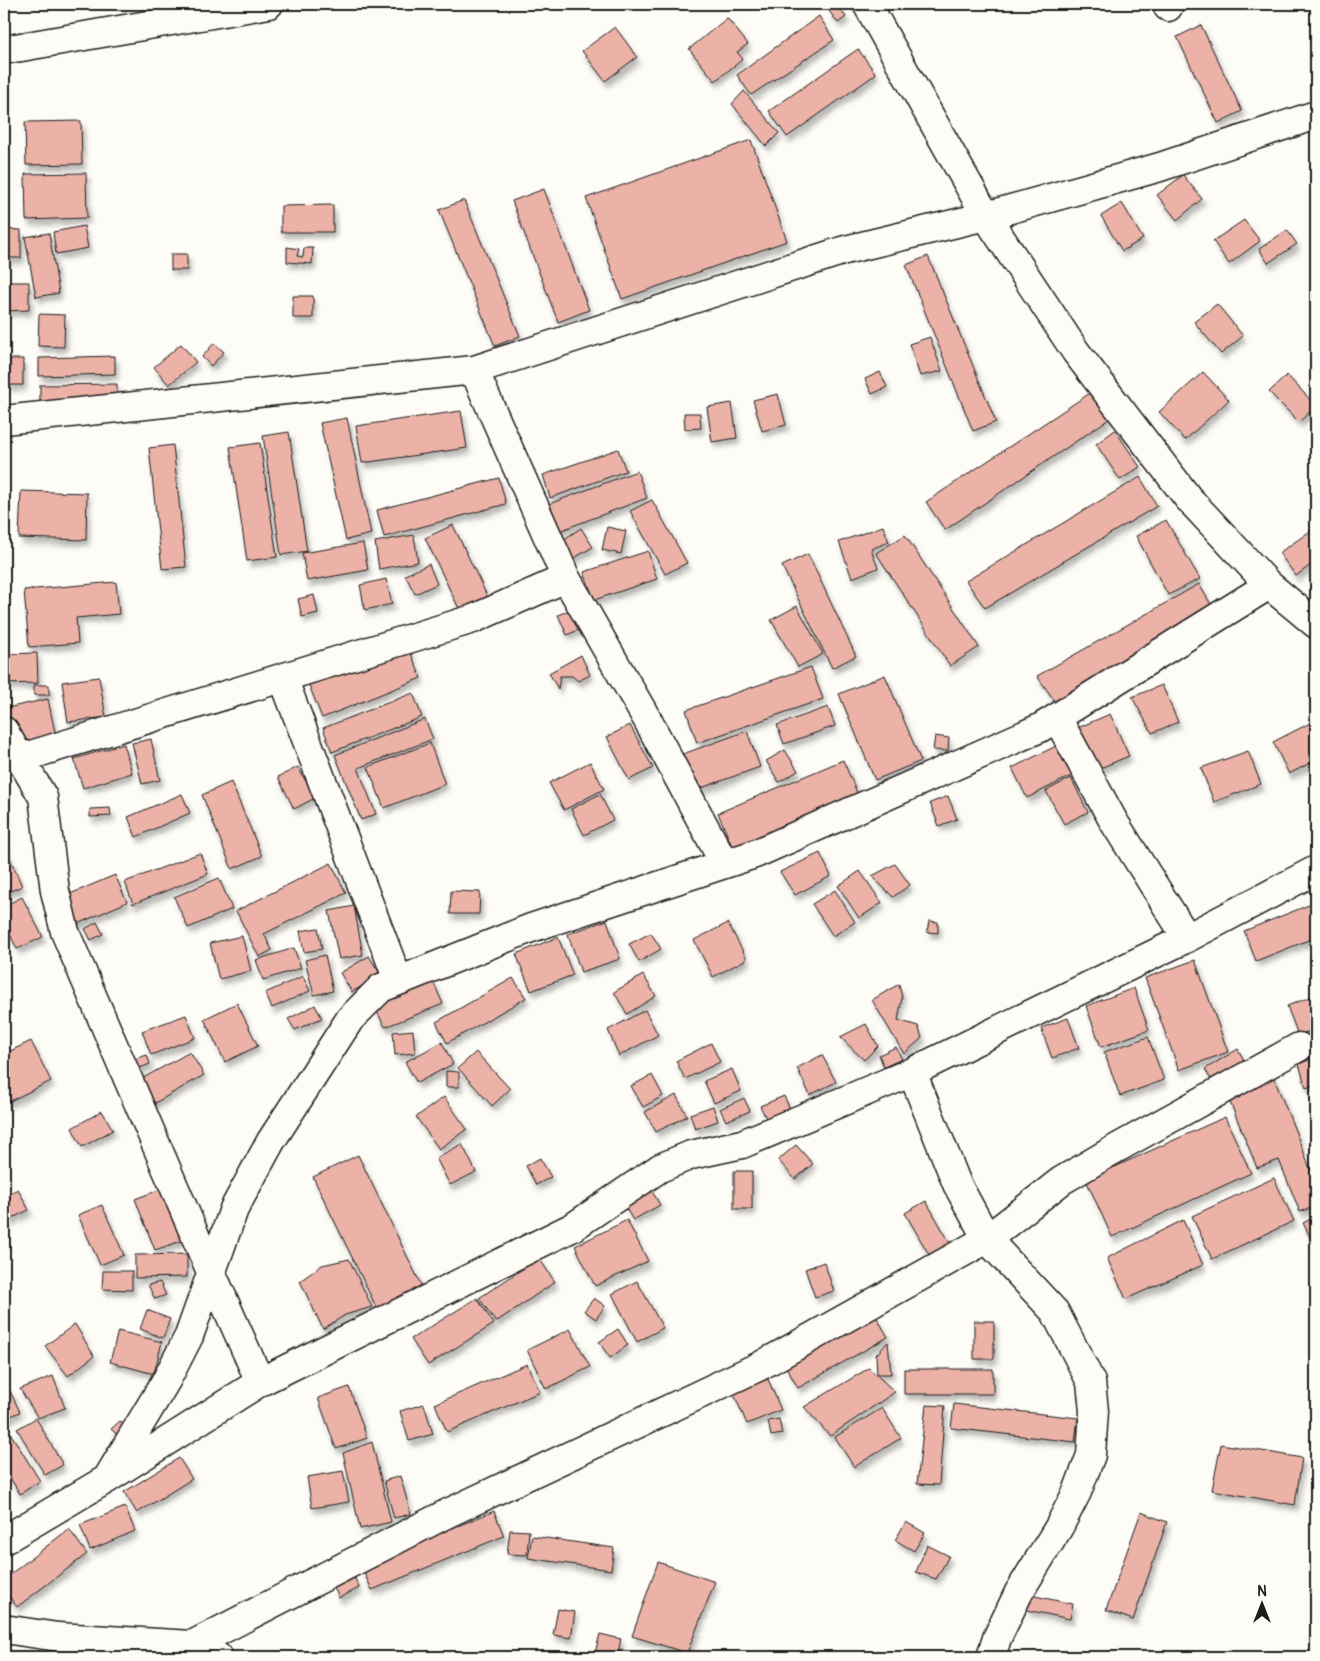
<svg xmlns="http://www.w3.org/2000/svg" width="1320" height="1661" viewBox="0 0 1320 1661" font-family="Pangolin,sans-serif">
<style>
.building{fill:#ecb2a7;stroke:#1c1c1c;filter:url(#shadow)}
.lines{fill:none;stroke-linecap:round;stroke-linejoin:round}
.minor-casing{stroke:#1c1c1c;stroke-width:31}
.minor{stroke:#fdfcf7;stroke-width:28}
</style>
<defs>
<filter id="shadow"><feDropShadow dx="3" dy="5.5" stdDeviation="2.5" flood-color="#0004"/></filter>
</defs>
<rect width="100%" height="100%" fill="#fdfcf7"/>
<filter id="ink" filterUnits="userSpaceOnUse"><feTurbulence type="fractalNoise" baseFrequency=".02" numOctaves="2"/><feDisplacementMap in="SourceGraphic" scale="10" xChannelSelector="R" yChannelSelector="G"/><feConvolveMatrix kernelMatrix="1 2 1 2 8 2 1 2 1" color-interpolation-filters="sRGB"/></filter>
<g filter="url(#ink)">
<path class="building" d="M 837,5 L 846,17 L 838,23 L 829,11 Z
M 819,16 L 834,40 L 751,95 L 737,75 Z
M 727,18 L 748,44 L 737,52 L 743,59 L 715,81 L 689,49 Z
M 1201,25 L 1242,111 L 1218,123 L 1177,37 Z
M 615,27 L 637,57 L 605,81 L 582,51 Z
M 858,49 L 876,74 L 787,137 L 769,111 Z
M 744,91 L 779,133 L 766,146 L 732,104 Z
M 81,121 L 82,164 L 26,165 L 25,122 Z
M 751,140 L 787,241 L 622,299 L 586,198 Z
M 86,173 L 87,218 L 26,220 L 25,174 Z
M 1183,175 L 1202,199 L 1177,220 L 1157,195 Z
M 544,189 L 589,310 L 558,322 L 512,201 Z
M 464,200 L 520,336 L 495,346 L 439,210 Z
M 1122,203 L 1143,239 L 1122,251 L 1101,216 Z
M 333,205 L 333,232 L 281,232 L 281,206 Z
M 1244,220 L 1260,241 L 1229,264 L 1213,241 Z
M 84,226 L 88,248 L 56,254 L 53,232 Z
M 4,229 L 21,230 L 21,258 L 4,258 Z
M 1287,230 L 1297,244 L 1268,263 L 1259,249 Z
M 49,233 L 59,293 L 36,297 L 25,237 Z
M 287,247 L 299,249 L 297,256 L 303,257 L 304,248 L 313,248 L 312,264 L 287,262 Z
M 171,254 L 187,254 L 187,270 L 171,270 Z
M 928,256 L 996,422 L 973,431 L 906,265 Z
M 4,282 L 29,282 L 29,310 L 4,311 Z
M 293,296 L 313,296 L 313,318 L 293,318 Z
M 1217,304 L 1243,336 L 1221,354 L 1194,322 Z
M 39,314 L 65,315 L 64,347 L 38,346 Z
M 930,337 L 942,371 L 920,376 L 909,344 Z
M 214,343 L 224,352 L 211,366 L 202,357 Z
M 181,344 L 196,362 L 169,385 L 154,367 Z
M 115,356 L 115,374 L 39,376 L 39,358 Z
M 8,359 L 23,359 L 23,385 L 8,385 Z
M 880,372 L 887,387 L 872,394 L 865,379 Z
M 1203,372 L 1229,400 L 1185,440 L 1159,412 Z
M 1287,375 L 1316,406 L 1299,422 L 1269,392 Z
M 117,384 L 117,406 L 40,407 L 40,385 Z
M 1090,393 L 1109,419 L 945,530 L 926,502 Z
M 778,394 L 786,425 L 762,431 L 753,400 Z
M 732,403 L 737,438 L 712,442 L 707,407 Z
M 461,411 L 467,448 L 362,463 L 356,426 Z
M 684,413 L 700,413 L 701,428 L 685,429 Z
M 347,418 L 371,534 L 346,540 L 320,423 Z
M 1115,430 L 1140,467 L 1120,480 L 1096,444 Z
M 289,432 L 307,551 L 281,555 L 263,436 Z
M 260,443 L 277,557 L 247,561 L 230,447 Z
M 173,445 L 186,567 L 162,569 L 149,448 Z
M 618,449 L 626,471 L 550,498 L 543,475 Z
M 637,471 L 647,498 L 551,534 L 541,507 Z
M 1140,477 L 1157,506 L 985,608 L 966,581 Z
M 499,478 L 506,504 L 384,537 L 377,510 Z
M 21,491 L 87,493 L 86,540 L 19,538 Z
M 652,500 L 687,563 L 665,574 L 630,511 Z
M 1166,520 L 1200,579 L 1168,595 L 1136,536 Z
M 453,525 L 491,604 L 463,617 L 425,538 Z
M 883,526 L 889,542 L 871,549 L 878,568 L 852,578 L 839,542 Z
M 607,527 L 626,531 L 621,554 L 602,550 Z
M 1316,527 L 1316,561 L 1296,576 L 1279,553 Z
M 581,528 L 593,547 L 569,561 L 558,543 Z
M 414,535 L 418,562 L 379,569 L 375,542 Z
M 905,535 L 979,647 L 950,666 L 876,553 Z
M 363,543 L 368,570 L 307,581 L 302,553 Z
M 648,551 L 657,579 L 594,600 L 584,572 Z
M 808,554 L 856,656 L 832,668 L 782,566 Z
M 429,564 L 437,584 L 415,594 L 405,575 Z
M 386,579 L 392,604 L 365,610 L 360,585 Z
M 116,582 L 119,614 L 76,618 L 78,643 L 29,647 L 24,590 Z
M 1199,584 L 1216,613 L 1056,703 L 1037,676 Z
M 314,595 L 318,613 L 302,617 L 298,599 Z
M 797,606 L 823,654 L 798,667 L 771,620 Z
M 577,607 L 585,627 L 567,635 L 558,615 Z
M 408,646 L 421,678 L 322,718 L 309,685 Z
M 37,653 L 38,683 L 4,684 L 4,654 Z
M 581,655 L 590,675 L 578,681 L 572,676 L 560,676 L 558,689 L 549,673 Z
M 811,667 L 823,699 L 697,743 L 686,710 Z
M 885,675 L 921,761 L 875,780 L 839,694 Z
M 99,677 L 106,717 L 68,722 L 62,682 Z
M 34,685 L 49,685 L 49,695 L 34,695 Z
M 1162,685 L 1178,722 L 1152,733 L 1132,697 Z
M 413,693 L 422,717 L 332,752 L 323,728 Z
M 48,699 L 56,737 L 14,745 L 7,708 Z
M 828,707 L 835,726 L 784,744 L 777,725 Z
M 1110,714 L 1129,756 L 1093,771 L 1075,729 Z
M 425,719 L 433,739 L 358,768 L 376,814 L 361,820 L 335,755 Z
M 1316,720 L 1316,760 L 1289,774 L 1273,742 Z
M 630,725 L 653,768 L 629,780 L 607,737 Z
M 747,731 L 760,767 L 693,791 L 680,755 Z
M 935,736 L 949,738 L 948,751 L 933,750 Z
M 151,739 L 160,780 L 142,784 L 132,743 Z
M 430,743 L 445,784 L 384,808 L 368,767 Z
M 124,744 L 132,773 L 83,788 L 74,759 Z
M 1060,744 L 1075,774 L 1027,798 L 1012,768 Z
M 785,750 L 798,771 L 779,782 L 766,761 Z
M 1248,751 L 1261,784 L 1214,802 L 1201,768 Z
M 843,760 L 859,797 L 734,851 L 718,813 Z
M 590,762 L 604,789 L 564,810 L 549,783 Z
M 298,767 L 315,798 L 294,809 L 278,777 Z
M 1071,778 L 1088,812 L 1064,824 L 1046,791 Z
M 231,782 L 262,856 L 232,869 L 202,795 Z
M 182,794 L 190,813 L 136,837 L 128,817 Z
M 600,794 L 613,820 L 584,835 L 571,809 Z
M 948,796 L 957,819 L 939,826 L 930,803 Z
M 110,808 L 111,816 L 90,817 L 90,809 Z
M 4,845 L 22,886 L 4,894 Z
M 200,853 L 208,874 L 133,904 L 125,882 Z
M 820,853 L 831,876 L 795,895 L 780,872 Z
M 331,863 L 346,893 L 264,934 L 272,950 L 259,957 L 236,911 Z
M 895,864 L 910,885 L 893,897 L 872,876 Z
M 860,871 L 882,903 L 859,918 L 838,886 Z
M 115,875 L 127,902 L 75,925 L 63,897 Z
M 219,878 L 232,909 L 188,928 L 174,897 Z
M 835,890 L 855,922 L 833,936 L 812,904 Z
M 451,891 L 480,892 L 479,914 L 450,914 Z
M 22,897 L 43,937 L 17,949 L 4,922 L 4,906 Z
M 1314,903 L 1316,937 L 1256,961 L 1244,931 Z
M 354,906 L 363,955 L 339,959 L 329,911 Z
M 607,920 L 620,959 L 581,972 L 568,934 Z
M 929,921 L 938,922 L 938,933 L 927,932 Z
M 97,922 L 103,934 L 91,940 L 85,929 Z
M 728,923 L 747,959 L 713,977 L 694,940 Z
M 318,928 L 322,949 L 304,952 L 300,931 Z
M 651,933 L 661,949 L 639,962 L 629,944 Z
M 242,936 L 251,971 L 219,979 L 210,943 Z
M 558,937 L 573,975 L 531,991 L 516,954 Z
M 294,948 L 301,968 L 263,980 L 256,960 Z
M 325,955 L 333,991 L 314,995 L 305,960 Z
M 369,956 L 381,975 L 352,992 L 340,973 Z
M 1195,960 L 1228,1052 L 1179,1070 L 1145,978 Z
M 643,975 L 656,996 L 627,1014 L 614,992 Z
M 303,976 L 310,991 L 272,1008 L 265,993 Z
M 513,978 L 526,998 L 447,1043 L 436,1022 Z
M 433,981 L 443,1004 L 385,1027 L 373,1004 Z
M 899,984 L 902,998 L 898,1020 L 918,1026 L 922,1038 L 904,1054 L 872,1000 Z
M 1134,988 L 1149,1030 L 1101,1047 L 1086,1006 Z
M 1316,995 L 1316,1029 L 1298,1035 L 1287,1006 Z
M 237,1003 L 258,1046 L 225,1062 L 204,1019 Z
M 315,1005 L 322,1018 L 295,1030 L 288,1019 Z
M 645,1010 L 658,1035 L 619,1056 L 608,1030 Z
M 186,1015 L 195,1038 L 151,1055 L 142,1031 Z
M 1068,1018 L 1079,1048 L 1052,1058 L 1041,1028 Z
M 866,1024 L 878,1046 L 864,1060 L 840,1037 Z
M 413,1030 L 415,1053 L 395,1055 L 393,1032 Z
M 1148,1037 L 1164,1080 L 1120,1096 L 1104,1052 Z
M 31,1041 L 51,1081 L 4,1104 L 4,1054 Z
M 442,1042 L 453,1064 L 417,1083 L 405,1062 Z
M 711,1043 L 720,1062 L 685,1079 L 676,1061 Z
M 896,1047 L 902,1059 L 884,1067 L 879,1055 Z
M 1238,1049 L 1246,1064 L 1213,1083 L 1205,1069 Z
M 190,1052 L 204,1075 L 148,1107 L 134,1083 Z
M 476,1052 L 510,1089 L 492,1106 L 458,1068 Z
M 147,1055 L 150,1064 L 135,1070 L 131,1060 Z
M 822,1055 L 836,1082 L 810,1095 L 797,1068 Z
M 1316,1057 L 1316,1084 L 1306,1088 L 1299,1064 Z
M 732,1069 L 741,1091 L 714,1103 L 704,1081 Z
M 446,1071 L 459,1072 L 459,1087 L 446,1087 Z
M 1272,1073 L 1316,1183 L 1316,1206 L 1300,1212 L 1279,1160 L 1257,1168 L 1226,1092 Z
M 652,1075 L 663,1096 L 643,1107 L 631,1086 Z
M 676,1095 L 687,1116 L 656,1132 L 645,1112 Z
M 784,1096 L 790,1109 L 766,1118 L 760,1106 Z
M 444,1097 L 467,1129 L 439,1149 L 416,1117 Z
M 744,1098 L 750,1111 L 726,1121 L 720,1109 Z
M 713,1106 L 718,1121 L 695,1129 L 690,1114 Z
M 102,1111 L 113,1130 L 82,1147 L 72,1128 Z
M 1225,1117 L 1251,1173 L 1112,1237 L 1086,1180 Z
M 462,1144 L 476,1172 L 450,1185 L 436,1158 Z
M 796,1145 L 813,1164 L 795,1179 L 778,1160 Z
M 358,1155 L 425,1293 L 380,1315 L 313,1177 Z
M 540,1158 L 551,1177 L 536,1185 L 526,1166 Z
M 734,1171 L 752,1171 L 752,1209 L 734,1209 Z
M 1274,1178 L 1294,1221 L 1212,1259 L 1192,1216 Z
M 18,1189 L 29,1210 L 4,1222 L 4,1196 Z
M 161,1189 L 181,1241 L 155,1250 L 135,1199 Z
M 652,1191 L 660,1205 L 633,1220 L 625,1207 Z
M 926,1201 L 953,1248 L 932,1260 L 905,1213 Z
M 102,1205 L 124,1255 L 100,1265 L 78,1215 Z
M 1316,1216 L 1316,1241 L 1313,1243 L 1303,1223 Z
M 627,1220 L 648,1261 L 595,1286 L 575,1246 Z
M 1183,1220 L 1203,1265 L 1126,1299 L 1107,1258 Z
M 187,1254 L 187,1277 L 135,1278 L 135,1255 Z
M 539,1258 L 555,1282 L 496,1322 L 479,1298 Z
M 349,1259 L 372,1307 L 345,1315 L 323,1329 L 300,1281 L 322,1265 Z
M 824,1262 L 834,1291 L 815,1297 L 805,1269 Z
M 103,1271 L 132,1271 L 132,1290 L 102,1289 Z
M 637,1281 L 663,1328 L 637,1342 L 612,1294 Z
M 160,1282 L 166,1295 L 155,1299 L 148,1285 Z
M 477,1298 L 494,1324 L 428,1365 L 411,1339 Z
M 594,1298 L 605,1306 L 596,1319 L 584,1311 Z
M 147,1310 L 170,1319 L 163,1338 L 140,1329 Z
M 876,1316 L 888,1337 L 798,1388 L 786,1367 Z
M 974,1321 L 994,1321 L 994,1359 L 974,1359 Z
M 75,1324 L 94,1356 L 68,1376 L 45,1346 Z
M 570,1329 L 590,1367 L 546,1389 L 527,1350 Z
M 618,1329 L 628,1345 L 610,1358 L 599,1342 Z
M 118,1331 L 162,1342 L 154,1374 L 110,1362 Z
M 888,1342 L 891,1374 L 877,1374 L 876,1355 Z
M 527,1364 L 540,1392 L 447,1432 L 435,1404 Z
M 869,1368 L 895,1392 L 830,1436 L 804,1407 Z
M 904,1369 L 993,1369 L 993,1394 L 904,1394 Z
M 53,1376 L 65,1408 L 38,1418 L 20,1389 Z
M 768,1379 L 781,1410 L 747,1424 L 733,1392 Z
M 349,1387 L 367,1438 L 336,1449 L 318,1398 Z
M 10,1391 L 20,1412 L 4,1419 L 4,1394 Z
M 424,1404 L 433,1434 L 409,1441 L 400,1411 Z
M 954,1404 L 1078,1418 L 1075,1442 L 951,1428 Z
M 926,1405 L 945,1406 L 939,1485 L 917,1484 Z
M 882,1408 L 901,1438 L 854,1467 L 835,1437 Z
M 36,1418 L 63,1465 L 45,1475 L 17,1429 Z
M 779,1419 L 782,1434 L 771,1436 L 768,1421 Z
M 120,1421 L 126,1428 L 118,1436 L 111,1429 Z
M 9,1431 L 40,1481 L 20,1494 L 4,1468 L 4,1435 Z
M 372,1442 L 391,1522 L 360,1529 L 343,1453 Z
M 1221,1444 L 1302,1458 L 1295,1505 L 1212,1490 Z
M 179,1458 L 192,1479 L 137,1513 L 124,1492 Z
M 343,1471 L 349,1502 L 312,1508 L 307,1477 Z
M 400,1476 L 411,1514 L 394,1518 L 384,1481 Z
M 125,1507 L 135,1531 L 90,1550 L 80,1525 Z
M 494,1511 L 504,1536 L 372,1590 L 361,1566 Z
M 1141,1512 L 1167,1522 L 1133,1620 L 1106,1610 Z
M 906,1522 L 925,1533 L 914,1551 L 895,1540 Z
M 69,1529 L 87,1554 L 17,1607 L 4,1590 L 4,1579 Z
M 510,1530 L 529,1531 L 527,1555 L 507,1554 Z
M 532,1536 L 614,1548 L 611,1570 L 528,1558 Z
M 927,1545 L 949,1556 L 936,1579 L 916,1572 Z
M 658,1562 L 715,1582 L 687,1653 L 632,1636 Z
M 355,1578 L 359,1588 L 339,1598 L 334,1588 Z
M 1030,1595 L 1073,1604 L 1070,1619 L 1027,1610 Z
M 558,1609 L 575,1612 L 571,1638 L 553,1635 Z
M 600,1634 L 621,1639 L 617,1657 L 594,1657 Z"/>
<g class="lines">
<defs>
<path id="minor" d="M 867,4 L 986,216 L 1076,352 L 1188,498 L 1269,585 L 1316,624
M 1167,4 L 1168,7
M 4,50 L 269,4
M 474,370 L 566,578 L 647,719 L 724,863
M 4,420 L 474,370 L 845,250 L 986,216 L 1160,167 L 1316,115
M 283,678 L 398,980
M 1057,718 L 1114,822 L 1187,938
M 4,731 L 43,797 L 55,891 L 65,932 L 200,1247 L 260,1382
M 18,759 L 473,619 L 566,578
M 912,1072 L 957,1184 L 987,1239 L 1055,1312 L 1091,1382 L 1094,1411 L 1091,1455 L 1077,1492 L 1059,1527 L 1019,1592 L 997,1638 L 991,1657
M 107,1479 L 167,1379 L 189,1336 L 234,1209 L 271,1141 L 350,1019 L 381,988 L 531,928 L 755,854 L 1040,728 L 1269,585
M 4,1540 L 107,1479 L 260,1382 L 573,1227 L 660,1168 L 691,1155 L 742,1144 L 912,1072 L 1187,938 L 1316,870
M 4,1629 L 58,1637 L 192,1645 L 218,1657
M 192,1645 L 446,1514 L 760,1366 L 987,1239 L 1061,1181 L 1110,1152 L 1299,1047"/>
</defs>
<use href="#minor" class="minor-casing"/>
<use href="#minor" class="minor"/>
</g>
</g>
<rect width="1320" height="1661" fill="none" stroke="#fdfcf7" stroke-width="20"/>
<rect x="10" y="10" width="1300" height="1641" fill="none" stroke="#1c1c1c" stroke-width="2" filter="url(#ink)"/>
<g transform="translate(1262 1604)" stroke="#fdfcf7" stroke-width="4" paint-order="stroke">
<path d="M0-4L9 19L0 12L-9 19Z" fill="#1c1c1c"/>
<text y="-8" font-size="14" font-weight="bold" text-anchor="middle" fill="#1c1c1c">N</text>
</g>
</svg>
